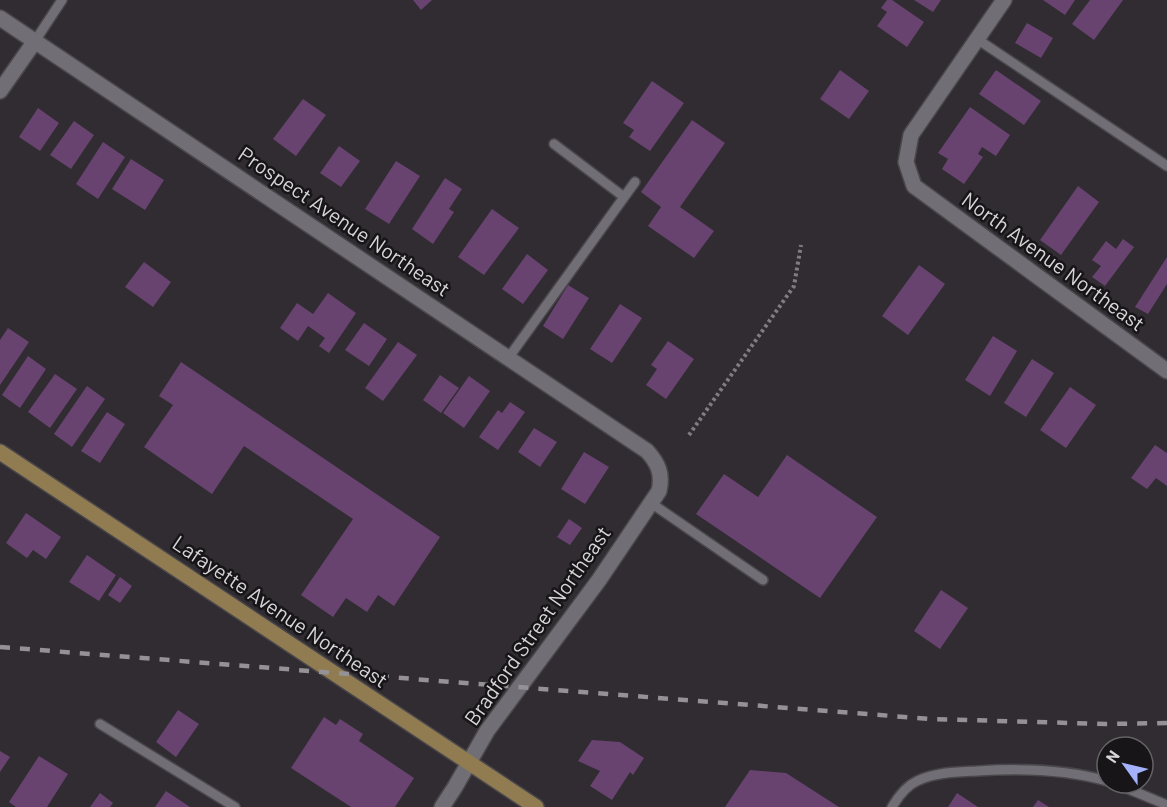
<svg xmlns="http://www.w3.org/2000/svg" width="1167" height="807" viewBox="0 0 1167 807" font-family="Barlow,sans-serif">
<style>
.building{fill:#684370}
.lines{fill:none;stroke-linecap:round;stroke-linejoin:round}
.lane-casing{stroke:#4a474b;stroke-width:12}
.street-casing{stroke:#4a474b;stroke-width:18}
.secondary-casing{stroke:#4a474b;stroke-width:18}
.path{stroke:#807d82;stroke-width:4;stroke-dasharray:3 3;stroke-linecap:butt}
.lane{stroke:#726e75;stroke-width:9}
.street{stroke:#726e75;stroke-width:15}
.secondary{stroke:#917c52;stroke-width:15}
.rail{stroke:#949296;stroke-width:4.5;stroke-dasharray:10 10;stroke-linecap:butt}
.labels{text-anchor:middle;stroke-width:5;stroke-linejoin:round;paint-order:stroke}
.street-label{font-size:21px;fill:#d7d5d8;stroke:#171518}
</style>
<rect width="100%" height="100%" fill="#302c32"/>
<path class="building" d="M 413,0 L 432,0 L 421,10 Z
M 887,0 L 892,0 L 924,22 L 907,47 L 877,26 L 887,12 L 881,8 Z
M 914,0 L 941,0 L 933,12 Z
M 1043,0 L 1075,0 L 1065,15 Z
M 1090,0 L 1123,0 L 1094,40 L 1072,24 Z
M 1027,23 L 1053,38 L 1041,58 L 1015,43 Z
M 840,70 L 869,91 L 849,119 L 820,99 Z
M 996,70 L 1041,101 L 1024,125 L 979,94 Z
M 652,81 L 684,103 L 650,151 L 629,137 L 634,130 L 623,123 Z
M 303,99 L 326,115 L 296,156 L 273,139 Z
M 970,107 L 1010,135 L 996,156 L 982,147 L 978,154 L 983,157 L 964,184 L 942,169 L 948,159 L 938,153 Z
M 38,108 L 59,123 L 40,151 L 19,137 Z
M 692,120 L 725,143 L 680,207 L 714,231 L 694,258 L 648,226 L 661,207 L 641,192 Z
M 74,121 L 94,135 L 71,169 L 50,155 Z
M 103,142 L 125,157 L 98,199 L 76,184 Z
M 339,146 L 360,161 L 341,187 L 320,173 Z
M 131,159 L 164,180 L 145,210 L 112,189 Z
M 396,161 L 420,176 L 389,224 L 365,209 Z
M 445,178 L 462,189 L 449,209 L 454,212 L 433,244 L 412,229 Z
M 1078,186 L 1099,202 L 1061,255 L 1040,240 Z
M 492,209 L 519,228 L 484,275 L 458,257 Z
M 1123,239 L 1134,247 L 1105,286 L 1092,277 L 1101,266 L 1092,260 L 1106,241 L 1116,249 Z
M 527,254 L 548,270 L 523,304 L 502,289 Z
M 1167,257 L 1167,284 L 1148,314 L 1135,307 Z
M 144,262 L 171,282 L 153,307 L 125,287 Z
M 919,265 L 945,284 L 908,335 L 882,316 Z
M 568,285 L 589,298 L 563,339 L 543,326 Z
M 328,293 L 356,313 L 329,353 L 319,346 L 325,338 L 308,326 L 298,341 L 280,328 L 297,303 L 313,314 Z
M 620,304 L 642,318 L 612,363 L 590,349 Z
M 364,323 L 387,339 L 369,366 L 345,350 Z
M 8,328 L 29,342 L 0,385 L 0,340 Z
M 993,336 L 1017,351 L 990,396 L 965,380 Z
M 668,341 L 694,359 L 666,399 L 646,385 L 657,369 L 651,365 Z
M 398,342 L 417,355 L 383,401 L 365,388 Z
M 28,356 L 46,369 L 20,408 L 2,395 Z
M 1032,359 L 1054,373 L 1026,417 L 1004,403 Z
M 181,362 L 440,537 L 394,606 L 378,595 L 367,612 L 346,598 L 333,617 L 301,595 L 353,519 L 244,446 L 212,494 L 144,447 L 173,405 L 159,396 Z
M 55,374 L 77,389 L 50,428 L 28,412 Z
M 440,375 L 459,388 L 441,413 L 423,400 Z
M 469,376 L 490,391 L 464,428 L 443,413 Z
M 87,386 L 105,399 L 72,447 L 54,434 Z
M 1070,387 L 1096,405 L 1066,448 L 1040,430 Z
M 510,402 L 525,412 L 498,450 L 479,437 L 498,410 L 502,413 Z
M 107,412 L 125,424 L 100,463 L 81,451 Z
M 534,428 L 557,442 L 540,467 L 518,452 Z
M 1155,445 L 1167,453 L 1167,486 L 1156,478 L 1147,489 L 1131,478 Z
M 584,452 L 609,467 L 585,504 L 561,489 Z
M 787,455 L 877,517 L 820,598 L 696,514 L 724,474 L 758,497 Z
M 26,513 L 61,537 L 46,559 L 33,550 L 27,558 L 6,543 Z
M 569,519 L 582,528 L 570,545 L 557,537 Z
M 87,555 L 116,575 L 99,601 L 69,582 Z
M 120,577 L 132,586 L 120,603 L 108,595 Z
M 941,590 L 968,608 L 940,649 L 914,631 Z
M 178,710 L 199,724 L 176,757 L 156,742 Z
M 324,717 L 336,725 L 340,719 L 363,734 L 359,741 L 414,778 L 395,807 L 351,807 L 291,768 Z
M 592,740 L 620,742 L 644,758 L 633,775 L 630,772 L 612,800 L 590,786 L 600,771 L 578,761 Z
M 0,751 L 10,757 L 0,772 Z
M 39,756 L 68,774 L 47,807 L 16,807 L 9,802 Z
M 750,770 L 786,773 L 839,807 L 725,807 Z
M 166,791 L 190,807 L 155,807 Z
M 100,793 L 113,803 L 110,807 L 90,807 Z
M 957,793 L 978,807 L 948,807 Z
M 1038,800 L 1049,807 L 1033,807 Z"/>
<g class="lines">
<defs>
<path id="lane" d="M 977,39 L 1167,166
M 35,41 L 62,0
M 554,144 L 624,197
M 509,357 L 635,182
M 651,503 L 763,580
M 100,724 L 235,807
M 1114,783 L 1167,805
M 892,807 C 898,797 906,786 917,781 C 935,772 958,772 977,771 C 1020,768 1065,769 1107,781"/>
<path id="street" d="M 1004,0 L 911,135 L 906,162 L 914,186 L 1167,371
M 0,18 L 647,451 C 658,463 663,474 659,491 L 599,580 L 487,731 L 455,787 L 442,807
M 0,91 L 35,41"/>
<path id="secondary" d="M 0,452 L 536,807"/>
</defs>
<use href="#lane" class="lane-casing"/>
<use href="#street" class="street-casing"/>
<use href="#secondary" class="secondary-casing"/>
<path class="path" d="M 689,435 L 794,286 L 801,245"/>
<use href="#lane" class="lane"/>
<use href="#street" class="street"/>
<use href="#secondary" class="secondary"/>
<path class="rail" d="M 0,647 L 931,719 L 1106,724 L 1167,723"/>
</g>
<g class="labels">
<g class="street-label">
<text transform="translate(344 222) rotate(34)" y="7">Prospect Avenue Northeast</text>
<text transform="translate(1053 262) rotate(36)" y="7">North Avenue Northeast</text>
<text transform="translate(280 612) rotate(34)" y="7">Lafayette Avenue Northeast</text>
<text transform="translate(538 626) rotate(-55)" y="7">Bradford Street Northeast</text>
</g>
</g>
<g transform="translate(1125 765) rotate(304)"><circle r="28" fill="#171518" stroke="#646265" stroke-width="1.5"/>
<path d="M0-4.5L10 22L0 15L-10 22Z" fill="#a4b2fc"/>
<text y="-9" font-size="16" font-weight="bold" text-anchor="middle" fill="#d7d5d8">N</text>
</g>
</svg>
